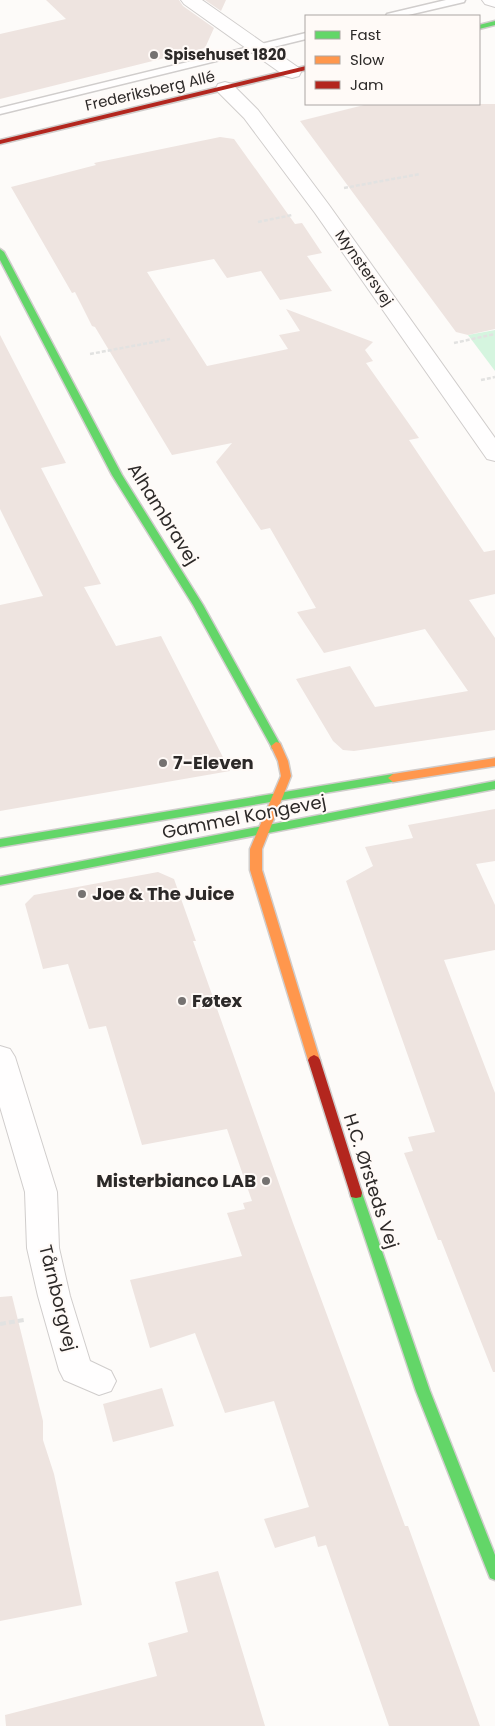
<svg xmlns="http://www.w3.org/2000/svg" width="495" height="1726" viewBox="0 0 495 1726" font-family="Poppins,sans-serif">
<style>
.green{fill:#d5f5df}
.building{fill:#eee4e0}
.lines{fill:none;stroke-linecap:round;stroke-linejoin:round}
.lane-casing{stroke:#d0cdcc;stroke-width:3}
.street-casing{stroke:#d0cdcc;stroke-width:2}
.fast-casing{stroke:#d0cdcc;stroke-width:3}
.slow-casing{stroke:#d0cdcc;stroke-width:3}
.jam-casing{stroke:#d0cdcc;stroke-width:3}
.path-far1{stroke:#e2e2e1;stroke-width:2.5;stroke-dasharray:4 2;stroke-linecap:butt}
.path{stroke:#e2e2e1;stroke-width:4;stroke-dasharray:6 3;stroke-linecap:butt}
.lane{fill:#fffefe;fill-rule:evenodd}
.street{fill:#fffefe;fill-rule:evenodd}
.fast{fill:#63d668;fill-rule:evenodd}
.slow{fill:#ff974d;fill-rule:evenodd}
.jam{fill:#b3261e;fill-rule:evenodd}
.poi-dot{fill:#757271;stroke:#fffaf7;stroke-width:2}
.labels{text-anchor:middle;stroke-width:4;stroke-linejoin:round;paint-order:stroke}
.far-poi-label{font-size:15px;font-weight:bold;fill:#2c2928;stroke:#fffaf7;text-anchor:start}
.far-street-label{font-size:15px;fill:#2c2928;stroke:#fffaf7}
.street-label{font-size:18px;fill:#2c2928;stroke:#fffaf7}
.poi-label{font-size:18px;font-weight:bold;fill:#2c2928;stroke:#fffaf7;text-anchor:start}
</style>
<rect width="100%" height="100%" fill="#fdfbf9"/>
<path class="green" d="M 495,330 L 495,371 L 468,335 Z"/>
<path class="building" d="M 46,0 L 179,0 L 183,6 L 214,28 L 205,48 L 0,99 L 0,34 L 66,19 Z
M 205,0 L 226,0 L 221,11 Z
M 368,104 L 495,104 L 495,329 L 468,335 L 456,332 L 300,121 Z
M 220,137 L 234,139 L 295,224 L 302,223 L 322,253 L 307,256 L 332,291 L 280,300 L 261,271 L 227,278 L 214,259 L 147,272 L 207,366 L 288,349 L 279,335 L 300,331 L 286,309 L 373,342 L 365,350 L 373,361 L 366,363 L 419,438 L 409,440 L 484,552 L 495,550 L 495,594 L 469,600 L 495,638 L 495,730 L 354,751 L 343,750 L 333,741 L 296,679 L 350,666 L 375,707 L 468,691 L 425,629 L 324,653 L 297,612 L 316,608 L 270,528 L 261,530 L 216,462 L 232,443 L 172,455 L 95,327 L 92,326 L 75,292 L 72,293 L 11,187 L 96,165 L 94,163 Z
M 0,335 L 66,463 L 41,468 L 101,584 L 84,587 L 116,646 L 161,636 L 230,771 L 0,811 L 0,605 L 43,596 L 0,509 Z
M 495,809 L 495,861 L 476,864 L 495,905 L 495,950 L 444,960 L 495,1093 L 495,1372 L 493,1372 L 441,1240 L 438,1240 L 404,1153 L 413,1151 L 408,1137 L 435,1132 L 346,881 L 373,866 L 365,847 L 413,838 L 408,825 Z
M 158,872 L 174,879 L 196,941 L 193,941 L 293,1223 L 405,1526 L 408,1526 L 480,1726 L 389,1726 L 326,1545 L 318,1547 L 315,1536 L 275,1548 L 264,1519 L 309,1507 L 274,1401 L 225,1413 L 195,1333 L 150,1348 L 130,1280 L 242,1256 L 227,1213 L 245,1209 L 243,1203 L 252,1201 L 227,1129 L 142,1145 L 106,1026 L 89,1029 L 68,964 L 43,969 L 25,904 L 34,895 Z
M 12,1296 L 43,1421 L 43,1440 L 54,1474 L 82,1605 L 0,1621 L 0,1297 Z
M 162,1388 L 174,1426 L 113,1442 L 103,1404 Z
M 218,1571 L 265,1726 L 6,1726 L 5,1715 L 157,1676 L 148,1643 L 188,1632 L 175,1582 Z"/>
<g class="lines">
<defs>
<path id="lane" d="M 446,0 L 465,0 L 464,2 L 404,16 L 386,16 L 387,14 Z
M 306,33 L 306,39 L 0,114 L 0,108 Z"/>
<path id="street" d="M 181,0 L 202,0 L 299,68 L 301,72 L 299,76 L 292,78 L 285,76 L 184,4 Z
M 482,0 L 495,0 L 495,7 L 485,4 Z
M 225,82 L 232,84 L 258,110 L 329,205 L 495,438 L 495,461 L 487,459 L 315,213 L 244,118 L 218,92 L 216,88 L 218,84 Z
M 0,1046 L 10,1049 L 15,1057 L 57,1192 L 59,1248 L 70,1296 L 90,1361 L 111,1371 L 116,1381 L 111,1391 L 99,1395 L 64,1380 L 59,1370 L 38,1296 L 27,1248 L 25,1192 L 0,1107 Z"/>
<path id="fast" d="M 495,21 L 495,25 L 479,29 L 479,25 Z
M 0,249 L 4,252 L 122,475 L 203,605 L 281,746 L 280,749 L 272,749 L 271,746 L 193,605 L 112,475 L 0,260 Z
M 393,774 L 398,778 L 397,781 L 0,847 L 0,839 Z
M 495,781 L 495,789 L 0,885 L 0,877 Z
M 356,1188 L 361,1189 L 362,1193 L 430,1391 L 495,1555 L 495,1580 L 490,1578 L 488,1573 L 416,1391 L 350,1193 L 351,1189 Z"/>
<path id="slow" d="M 276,742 L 280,743 L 288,761 L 291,776 L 262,849 L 262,870 L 320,1060 L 318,1063 L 310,1063 L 308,1060 L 250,870 L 250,849 L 281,776 L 278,761 L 271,746 Z
M 495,758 L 495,766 L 393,782 L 388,778 L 393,774 Z"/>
<path id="jam" d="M 306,66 L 306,70 L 0,144 L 0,140 Z
M 314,1055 L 318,1057 L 320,1060 L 362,1193 L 361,1197 L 356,1198 L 351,1197 L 350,1193 L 308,1060 L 310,1057 Z"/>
</defs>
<use href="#lane" class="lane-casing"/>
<use href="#street" class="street-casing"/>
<use href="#fast" class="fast-casing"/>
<use href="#slow" class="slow-casing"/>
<use href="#jam" class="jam-casing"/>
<path class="path-far1" d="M 344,188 L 420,174
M 258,222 L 292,215
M 454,343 L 495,334
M 90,354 L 170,339
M 481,380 L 495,377"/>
<path class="path" d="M 0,1324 L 24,1320"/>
<use href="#lane" class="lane"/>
<use href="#street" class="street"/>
<use href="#fast" class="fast"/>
<use href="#slow" class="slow"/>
<use href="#jam" class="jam"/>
</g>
<g class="poi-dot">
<circle cx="154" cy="55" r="5"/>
<circle cx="163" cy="763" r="5"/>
<circle cx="82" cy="894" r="5"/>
<circle cx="182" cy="1001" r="5"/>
<circle cx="266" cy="1181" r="5"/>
</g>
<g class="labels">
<g class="far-poi-label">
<text x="164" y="60">Spisehuset 1820</text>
</g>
<g class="far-street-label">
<text transform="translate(150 91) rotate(-13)" y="5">Frederiksberg Allé</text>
<text transform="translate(364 268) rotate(55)" y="5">Mynstersvej</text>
</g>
<g class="street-label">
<text transform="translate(163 514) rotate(58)" y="6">Alhambravej</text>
<text transform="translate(244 817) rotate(-11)" y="6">Gammel Kongevej</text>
<text transform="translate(371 1181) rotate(72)" y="6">H.C. Ørsteds Vej</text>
<text transform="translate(58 1298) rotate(76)" y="6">Tårnborgvej</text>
</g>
<g class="poi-label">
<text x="173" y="769">7-Eleven</text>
<text x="92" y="900">Joe &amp; The Juice</text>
<text x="192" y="1007">Føtex</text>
<text x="256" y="1187" text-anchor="end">Misterbianco LAB</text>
</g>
</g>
<rect x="305" y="15" width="175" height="90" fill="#fffaf7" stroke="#aba6a4"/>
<rect x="315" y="31" width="25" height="8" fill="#63d668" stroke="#aba6a4"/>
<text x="350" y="40" font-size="15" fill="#2c2928">Fast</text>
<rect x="315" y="56" width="25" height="8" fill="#ff974d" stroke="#aba6a4"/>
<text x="350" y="65" font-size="15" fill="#2c2928">Slow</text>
<rect x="315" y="81" width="25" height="8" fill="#b3261e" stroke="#aba6a4"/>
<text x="350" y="90" font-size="15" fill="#2c2928">Jam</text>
</svg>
